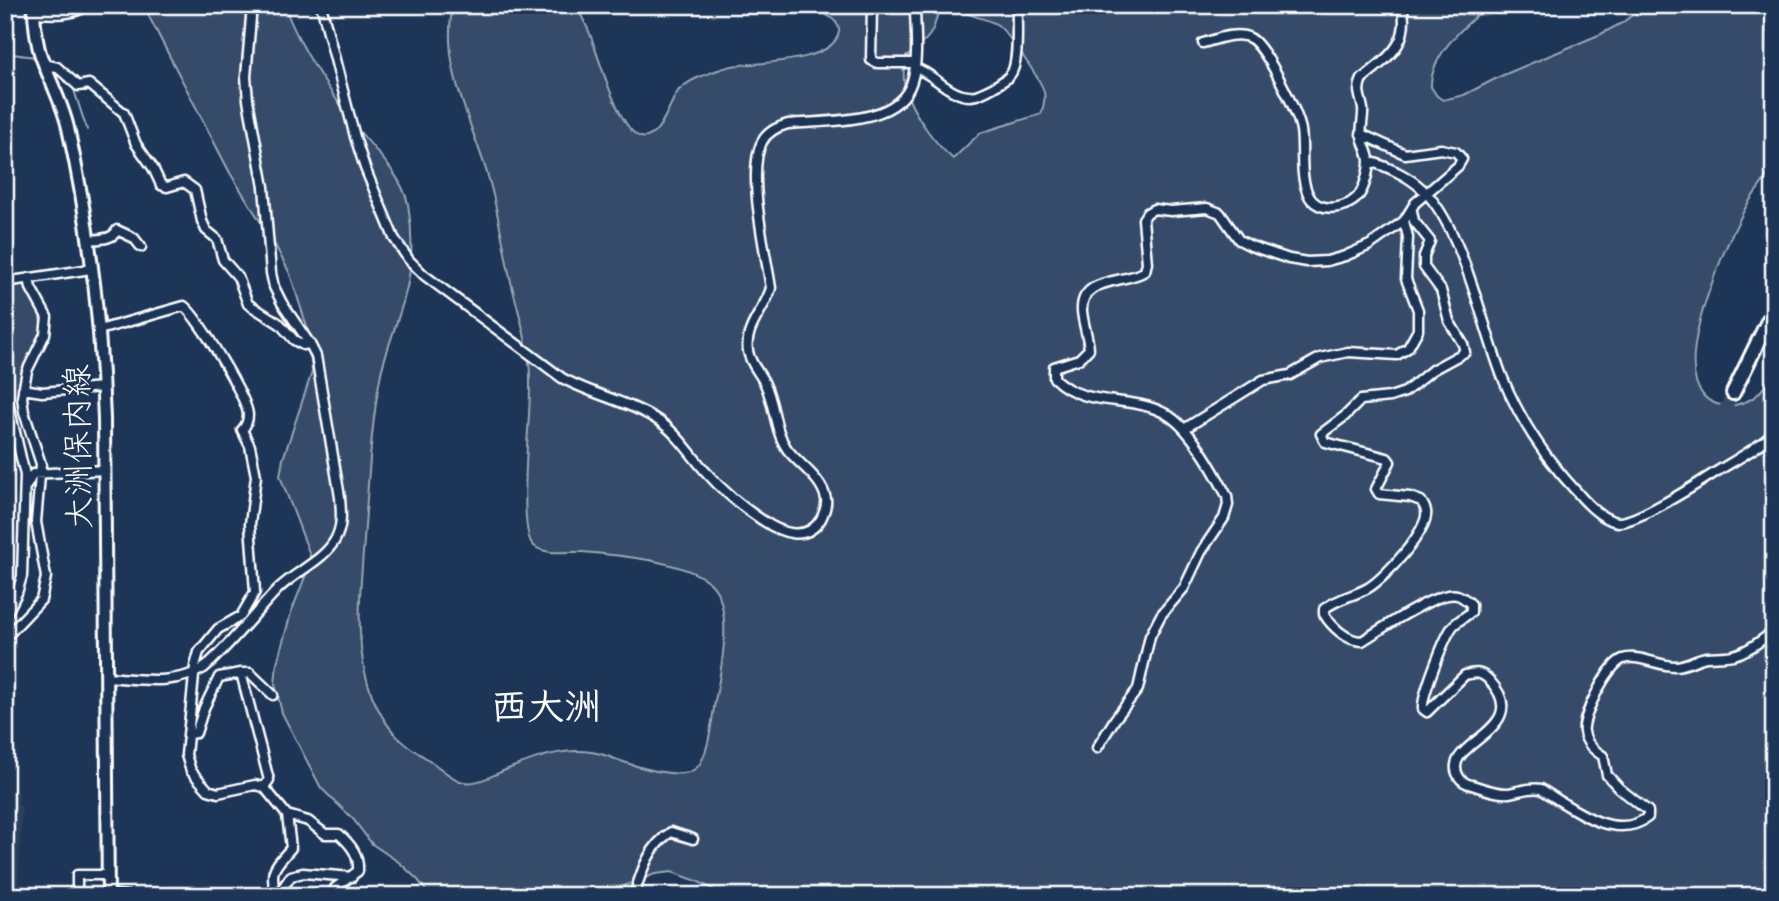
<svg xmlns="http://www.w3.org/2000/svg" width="1779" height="901" viewBox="0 0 1779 901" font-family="Caveat,'Klee One',sans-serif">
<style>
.built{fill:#2a4161}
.green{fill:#364b69;stroke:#9aa5b4;stroke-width:2}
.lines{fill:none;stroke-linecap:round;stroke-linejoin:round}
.stream{stroke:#a0aab8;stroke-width:2}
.river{stroke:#617289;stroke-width:12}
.highway-tunnel{stroke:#344968;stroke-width:12;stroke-dasharray:12 6;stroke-linecap:butt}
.minor-casing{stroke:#fff;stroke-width:13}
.major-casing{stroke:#fff;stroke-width:16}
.highway-casing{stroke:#fff;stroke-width:18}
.minor{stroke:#1d3557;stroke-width:8}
.major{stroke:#1d3557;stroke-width:10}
.highway{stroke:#1d3557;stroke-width:12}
.labels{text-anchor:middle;stroke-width:6;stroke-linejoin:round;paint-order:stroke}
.street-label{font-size:33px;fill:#fff;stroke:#1d3557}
.quarter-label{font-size:37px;font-weight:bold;fill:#fff;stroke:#1d3557}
</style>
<rect width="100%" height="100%" fill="#1d3557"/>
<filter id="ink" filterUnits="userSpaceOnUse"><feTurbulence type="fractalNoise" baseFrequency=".0143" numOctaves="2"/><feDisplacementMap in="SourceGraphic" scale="14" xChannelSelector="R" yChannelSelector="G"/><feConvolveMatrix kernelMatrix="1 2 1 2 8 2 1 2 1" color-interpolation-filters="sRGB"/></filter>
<g filter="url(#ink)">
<path class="built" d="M 5,791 L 19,792 L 18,805 L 22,806 L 18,891 L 12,890 L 11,896 L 5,896 Z"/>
<path class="green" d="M 143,5 L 284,5 C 300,49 329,90 357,128 C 374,150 402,175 408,204 C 413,233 413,267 405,295 C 398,322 387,347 381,373 C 371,424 369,475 365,526 C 361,593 346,676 394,733 C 402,743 415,751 426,758 C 437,765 448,776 460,781 C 475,787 494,774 508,769 C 539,756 574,744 607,756 C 625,763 679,782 695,769 C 709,759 712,718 715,701 C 721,672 732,617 716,590 C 699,561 614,555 582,552 C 568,551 544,556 533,545 C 519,531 528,437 529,414 C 530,397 531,379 529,362 C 526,332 515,302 509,273 C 502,239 497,205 487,173 C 470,118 440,64 453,5 L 576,5 C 581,15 586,24 590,34 C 598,54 619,132 641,137 C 660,142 670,100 679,90 C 685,84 694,79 702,76 C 712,72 722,68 732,66 C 757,62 833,64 839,32 C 841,17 814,9 803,5 L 940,5 C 932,40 929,37 904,59 C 904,71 902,85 908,97 C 917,119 935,143 953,159 L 980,133 L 1041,114 C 1043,107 1046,99 1044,92 C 1042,81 1005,29 996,24 C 983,17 967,17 956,5 L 1488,5 C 1466,25 1430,54 1431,87 L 1437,96 L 1443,100 L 1464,95 L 1501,76 L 1601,34 L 1622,23 L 1646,5 L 1766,5 C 1766,46 1774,86 1774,127 C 1774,138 1775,149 1774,159 C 1771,175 1755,191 1747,205 C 1727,242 1672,359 1703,395 C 1712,406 1729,408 1742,403 C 1759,398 1766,385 1774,370 L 1774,896 L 726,896 L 697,881 L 672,872 L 655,874 L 597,896 L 430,896 L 418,880 L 400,863 L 372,844 L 353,819 L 321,788 L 282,713 L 275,684 L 277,663 L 291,613 L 308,569 L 310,555 L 280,476 L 283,459 L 312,372 L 308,330 L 290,274 L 275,245 L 230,173 Z
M 23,283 L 39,311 L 42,328 L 21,374 L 17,399 L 9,400 L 5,378 L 5,286 Z"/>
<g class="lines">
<path class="stream" d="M 5,53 L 35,57
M 51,69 L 73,87 L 87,130"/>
<path class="river" d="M 5,521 L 5,553"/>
<path class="highway-tunnel" d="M 1541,896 L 1657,549 L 1733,393"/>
<defs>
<path id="minor" d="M 321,5 L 355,137 L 365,168 L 394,238 L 409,260 L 424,275 L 562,378 C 593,395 630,402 659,421 C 678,434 691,455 706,472 C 722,490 742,507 762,520 C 781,533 806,543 821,519 C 824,513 827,505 826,499 C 822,478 799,465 787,449 C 774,430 775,405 765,384 C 760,373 750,364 748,351 C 744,327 765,310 771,288 C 766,254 746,172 762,142 C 767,132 777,127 788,124 C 826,120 899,126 912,81 C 919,58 915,29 915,5
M 872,5 L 871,60 L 877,63 L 914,63
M 34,13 C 50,14 75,16 87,5
M 1203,43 C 1217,39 1236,31 1250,38 C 1265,45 1298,113 1301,130 C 1304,151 1299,174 1308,194 C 1317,215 1351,210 1361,192 C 1365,185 1369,170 1369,161 C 1369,153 1363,144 1362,136 C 1360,127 1364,118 1363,109 C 1361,97 1356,91 1362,79 C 1389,56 1411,44 1402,5
M 44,64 L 57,67 L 78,86 L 89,84 L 124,113 L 136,144 L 153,168 L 161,185 L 167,187 L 184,182 L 195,190 L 202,221 L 206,230 L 217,239 L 223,260 L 238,277 L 248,304 L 280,324 L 294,340 L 303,345 L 310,344
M 915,68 C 932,73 944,90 962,95 C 974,98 982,93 992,88 C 998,84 1005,81 1010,75 C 1020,64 1016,21 1017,5
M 1369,161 C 1391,168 1412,177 1428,195 C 1464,236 1482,324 1502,376 C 1519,418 1545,458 1576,491 C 1586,503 1602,520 1618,522 C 1635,523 1691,488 1708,477 C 1729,463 1755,451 1774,433
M 1412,211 L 1414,221 L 1430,241 L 1424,256 L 1424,267 L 1441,290 L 1449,321 L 1463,344 L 1465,352 L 1432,370 L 1405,392 L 1390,397 L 1361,400 L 1345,416 L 1321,434 L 1325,442 L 1387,458 L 1390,462 L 1376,489 L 1379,494 L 1410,497 L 1421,501 C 1423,504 1425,507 1426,511 C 1430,529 1384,579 1368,588 C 1354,596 1338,598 1324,609 L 1324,614 C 1332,627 1347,641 1362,641 C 1380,630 1438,590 1457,595 C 1462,596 1466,600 1471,604 L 1471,612 C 1465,617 1458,621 1453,626 C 1445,636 1421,697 1423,709 L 1427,712 L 1465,675 C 1476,672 1482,672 1490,681 C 1536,731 1437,743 1459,777 C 1462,782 1467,784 1472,785 C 1484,789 1497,794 1509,793 C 1521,791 1530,787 1541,789 C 1570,807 1615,843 1648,817 L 1648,811 L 1619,788 L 1607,775 L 1603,756 C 1594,750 1586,744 1584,732 C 1581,718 1608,664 1623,659 C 1639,654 1658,666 1675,666 C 1686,666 1695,659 1706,657 C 1715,656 1724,657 1733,655 C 1747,652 1762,640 1774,631
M 88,240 C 98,239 113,240 117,230 L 134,238 L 141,247
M 5,282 L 91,269
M 99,330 L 184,306 C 198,317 248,399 248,415 C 248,422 246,426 242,430 L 250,446 L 256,476 L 250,524 L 255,592 L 241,616 L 218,629 L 199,652 L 195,666 L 186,755 L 191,771 L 208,790 L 218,793 L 255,785 L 264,787 L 287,815 L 291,848 C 274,868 269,869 276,896
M 5,389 L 25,475 L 22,576 L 17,593 L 5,616
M 23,389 L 42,392 L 103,387
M 1184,429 L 1263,380 L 1290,375 L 1320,358 L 1348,352 L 1397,355 L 1408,348 L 1418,330 L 1418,310 L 1406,279 L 1408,237 L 1404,221
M 27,485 L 33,474 L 104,470
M 5,638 L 41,600 L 46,577 L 36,522 L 41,464 L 24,412 L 22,397 L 27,371 L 45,334 L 47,317 L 31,288 L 29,278
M 241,673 L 250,673 L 273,695
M 106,677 C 139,679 174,686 204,668 C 231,644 253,615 278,589 C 295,572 323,561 335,540 C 343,526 341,512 340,497 L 316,356 L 310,344 L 282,303 L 274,287 L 271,273 L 264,187 L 248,100 L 246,77 L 252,5
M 188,734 L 196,733 L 204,708 L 219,677 L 241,673 L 269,780 L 264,787
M 1097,748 L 1115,719 L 1138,689 L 1150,636 L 1161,615 L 1184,588 L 1201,552 L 1224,518 L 1228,505 L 1227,496 C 1214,471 1191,428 1166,414 C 1131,394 1085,409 1054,378 L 1054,367 L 1079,359 L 1089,349 C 1088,336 1083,324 1082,311 C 1080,276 1126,284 1145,271 L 1147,263 L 1143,219 L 1147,213 L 1154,209 L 1171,211 L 1207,208 L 1220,213 L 1239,240 L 1251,246 L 1289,259 L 1307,262 L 1327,261 L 1345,256 L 1370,245 L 1404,221 L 1415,203 L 1458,166 L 1462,159 L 1456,152 L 1441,149 L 1405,154 L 1361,134
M 287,815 L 308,821 L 325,834 L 339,834 C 351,845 359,854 358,871 L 335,888 L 332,896
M 108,894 L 128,896
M 73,896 L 77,888 L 77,875 L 108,875
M 144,896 L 176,893 L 184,896
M 277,896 L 291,876 L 303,873 L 352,877
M 634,896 C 641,872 649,846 671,832 L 693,839"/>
<path id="major" d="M 33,5 C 35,21 35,37 40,53 C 48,78 62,101 68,128 C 89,223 101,322 104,419 L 108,896"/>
<path id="highway" d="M 1733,393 L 1774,309"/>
</defs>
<use href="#minor" class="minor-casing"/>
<use href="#major" class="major-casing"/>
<use href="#highway" class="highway-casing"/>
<use href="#minor" class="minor"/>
<use href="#major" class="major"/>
<use href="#highway" class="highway"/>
</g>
</g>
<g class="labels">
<g class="street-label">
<text transform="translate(77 447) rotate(-91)" y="12">大洲保内線</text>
</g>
<g class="quarter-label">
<text x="546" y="719">西大洲</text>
</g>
</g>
<rect width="1779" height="901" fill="none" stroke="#1d3557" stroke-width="28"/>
<rect x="14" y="14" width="1751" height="873" fill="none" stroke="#fff" stroke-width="2.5" filter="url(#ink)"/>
</svg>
